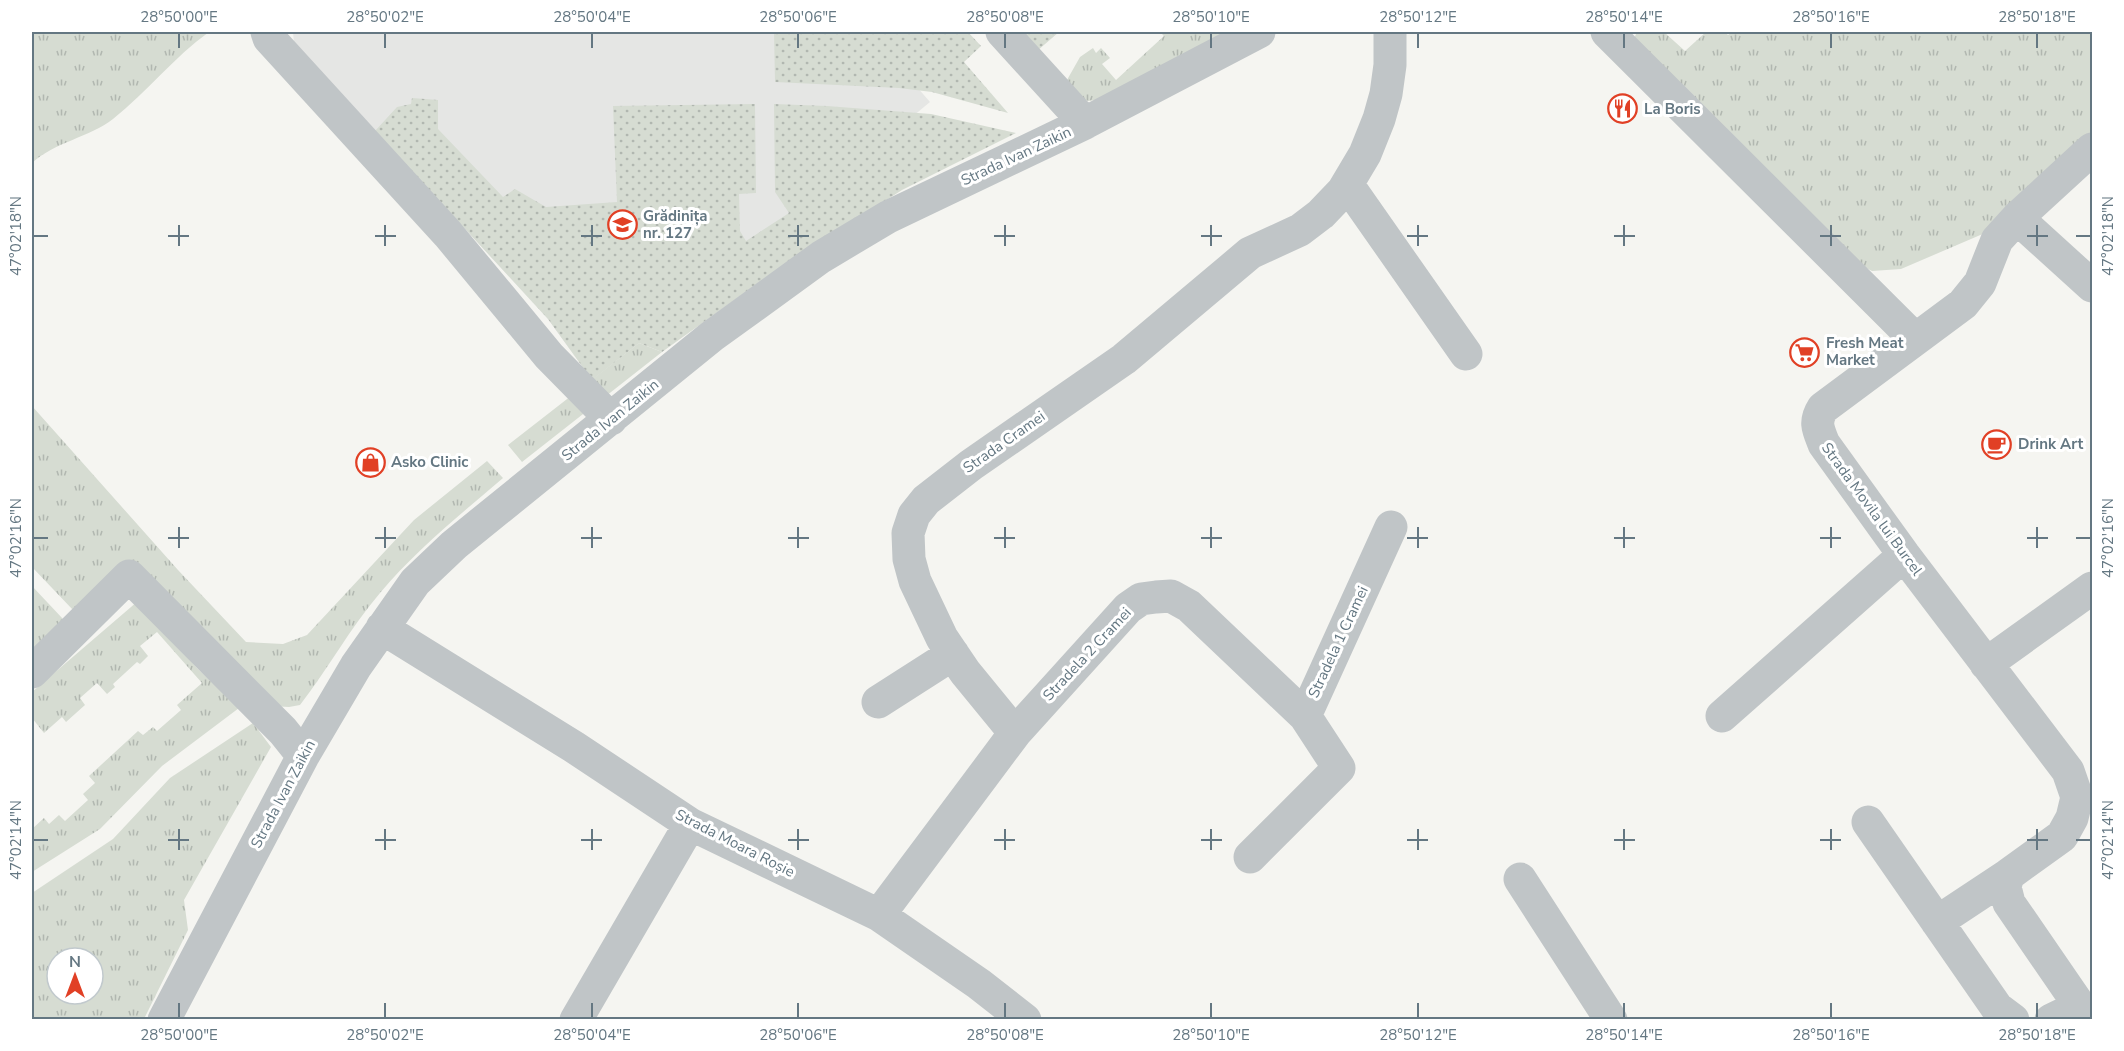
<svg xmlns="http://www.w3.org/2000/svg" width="2124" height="1051" viewBox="0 0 2124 1051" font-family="'Nunito Sans',sans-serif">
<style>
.built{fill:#e5e6e4}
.grass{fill:url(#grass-tufts);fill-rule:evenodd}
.garden{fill:url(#garden-dots)}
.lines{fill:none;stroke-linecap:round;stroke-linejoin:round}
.minor{stroke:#c0c5c7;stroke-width:33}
.ticks{fill:none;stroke:#647782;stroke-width:2}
.labels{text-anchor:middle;stroke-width:6;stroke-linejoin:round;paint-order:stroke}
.poi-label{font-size:15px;font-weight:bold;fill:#647782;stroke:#fff;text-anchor:start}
.street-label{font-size:15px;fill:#647782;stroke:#fff}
.neatline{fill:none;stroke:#647782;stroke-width:2}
.ticks-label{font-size:15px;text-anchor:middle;fill:#647782}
</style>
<defs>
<pattern id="grass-tufts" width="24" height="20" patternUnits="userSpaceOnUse" patternTransform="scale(1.5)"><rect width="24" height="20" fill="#d6dcd2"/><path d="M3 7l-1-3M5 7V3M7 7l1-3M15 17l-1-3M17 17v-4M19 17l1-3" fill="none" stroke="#b1b7b0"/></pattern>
<pattern id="garden-dots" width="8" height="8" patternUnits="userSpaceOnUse" patternTransform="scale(1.5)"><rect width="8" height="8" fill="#d6dcd2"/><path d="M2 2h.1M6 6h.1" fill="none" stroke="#b1b7b0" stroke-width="1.8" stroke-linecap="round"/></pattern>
</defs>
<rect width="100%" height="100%" fill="#f5f5f1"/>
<path class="built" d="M 293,32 L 869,32 L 930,102 L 639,343 L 592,380 L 548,319 L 294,43 Z"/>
<path class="grass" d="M 32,32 L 209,32 C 174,57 147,92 113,119 C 90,137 55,142 32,163 Z
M 1160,32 L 1230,32 L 1109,98 L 1088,101 L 1068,96 L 1063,87 L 1080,57 L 1093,48 L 1096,53 L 1101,48 L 1110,58 L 1102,64 L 1116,80 L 1164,36 Z
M 1637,32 L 1664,32 L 1685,51 L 1706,32 L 1725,32 L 1728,35 L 1732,32 L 2092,32 L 2092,135 L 1992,230 L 1901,269 L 1872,271 L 1862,266 L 1631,45 Z
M 639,343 L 662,352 L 522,462 L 508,445 Z
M 32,406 L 178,570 L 246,642 L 283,644 L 307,635 L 414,520 L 487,461 L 503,478 C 461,514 416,550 380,593 C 350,628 328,669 300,705 L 289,707 L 271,706 L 219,659 L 126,560 L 73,610 L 32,567 Z
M 32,586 L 63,619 L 32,650 Z
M 138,601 L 197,668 L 239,708 L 162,766 L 100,829 L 32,872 L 32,829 L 44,818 L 49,824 L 59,815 L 65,821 L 88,800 L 83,794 L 95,783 L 89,776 L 138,731 L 143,735 L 153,727 L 157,731 L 181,710 L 177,705 L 202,683 L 157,632 L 140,646 L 148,656 L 140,664 L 137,662 L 113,684 L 115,687 L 107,694 L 97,683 L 80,698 L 85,705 L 66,722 L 62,717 L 44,733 L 32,718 L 32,692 Z
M 253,723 L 271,747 L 184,900 L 188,930 L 144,1019 L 32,1020 L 32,893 L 113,839 L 170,778 ZM 57,958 L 93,958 L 93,994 L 57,994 Z"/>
<path class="garden" d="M 774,32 L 968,32 L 981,46 L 964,62 L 1008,113 L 932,92 L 899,88 L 775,82 Z
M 1019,32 L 1059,32 L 1037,51 Z
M 412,98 L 438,100 L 438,129 L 503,197 L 515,189 L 546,207 L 617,202 L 613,106 L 755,104 L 756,193 L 739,194 L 740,231 L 746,241 L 789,213 L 775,192 L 774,104 L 827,106 L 931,114 L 1016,133 L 902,190 L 768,276 L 662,352 L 639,343 L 592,380 L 548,319 L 375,131 L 397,107 L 411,104 Z"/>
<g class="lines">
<path class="minor" d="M 267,32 L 269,38 L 448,234 L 549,356 L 611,419
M 1002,32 L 1085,123
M 1607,32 L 1915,339
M 1347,184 L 1466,354
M 2017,218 L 2092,286
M 382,628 L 574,747 L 690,824 L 879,915 L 979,984 L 1025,1020
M 1986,664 L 2092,588
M 32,672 L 129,576 L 283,731 L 303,756
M 878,702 L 953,654
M 1722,716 L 1904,555
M 1015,733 L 1128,608 L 1141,599 L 1156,597 L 1171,596 L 1189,606 L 1305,716
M 1868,822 L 1997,1008 L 2013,1020
M 1250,857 L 1339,768 L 1305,716 L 1391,527
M 1520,879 L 1611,1020
M 879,915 L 1015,733 L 965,672 L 942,638 L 915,581 L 909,559 L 908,533 L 914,515 L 926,500 L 971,465 L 1124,359 L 1250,253 L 1300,230 L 1321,214 L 1343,191 L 1365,154 L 1379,119 L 1386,94 L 1390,65 L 1390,32
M 1937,922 L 2008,875
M 164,1020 L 303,756 L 356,666 L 415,582 L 454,545 L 712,336 L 821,257 L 888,217 L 1085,123 L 1259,32
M 576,1020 L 690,824
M 2051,1020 L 2080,1006
M 2091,1020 L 2086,1015 L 2009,903 L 2005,887 L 2008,875 L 2062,836 L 2072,818 L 2077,797 L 2068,771 L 1904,555 L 1824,444 C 1818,429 1814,422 1823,408 L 1963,304 L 1980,283 L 1997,240 L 2017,218 L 2092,149"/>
</g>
<path class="ticks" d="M 179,33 L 179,48M 385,33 L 385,48M 592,33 L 592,48M 798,33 L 798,48M 1005,33 L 1005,48M 1211,33 L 1211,48M 1418,33 L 1418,48M 1624,33 L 1624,48M 1831,33 L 1831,48M 2037,33 L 2037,48M 179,225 L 179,246M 385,225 L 385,246M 592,225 L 592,246M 798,225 L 798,246M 1005,225 L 1005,246M 1211,225 L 1211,246M 1418,225 L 1418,246M 1624,225 L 1624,246M 1831,225 L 1831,246M 2037,225 L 2037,246M 33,236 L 48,236M 168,236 L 189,236M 375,236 L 396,236M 581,236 L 602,236M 788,236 L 809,236M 994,236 L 1015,236M 1201,236 L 1222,236M 1407,236 L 1428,236M 1614,236 L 1635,236M 1820,236 L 1841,236M 2027,236 L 2048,236M 2076,236 L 2091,236M 179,527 L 179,548M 385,527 L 385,548M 592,527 L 592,548M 798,527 L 798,548M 1005,527 L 1005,548M 1211,527 L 1211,548M 1418,527 L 1418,548M 1624,527 L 1624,548M 1831,527 L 1831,548M 2037,527 L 2037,548M 33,538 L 48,538M 168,538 L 189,538M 375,538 L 396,538M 581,538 L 602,538M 788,538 L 809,538M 994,538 L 1015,538M 1201,538 L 1222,538M 1407,538 L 1428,538M 1614,538 L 1635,538M 1820,538 L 1841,538M 2027,538 L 2048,538M 2076,538 L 2091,538M 179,829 L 179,850M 385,829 L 385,850M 592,829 L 592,850M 798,829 L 798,850M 1005,829 L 1005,850M 1211,829 L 1211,850M 1418,829 L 1418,850M 1624,829 L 1624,850M 1831,829 L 1831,850M 2037,829 L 2037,850M 33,840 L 48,840M 168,840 L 189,840M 375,840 L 396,840M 581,840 L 602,840M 788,840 L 809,840M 994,840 L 1015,840M 1201,840 L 1222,840M 1407,840 L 1428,840M 1614,840 L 1635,840M 1820,840 L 1841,840M 2027,840 L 2048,840M 2076,840 L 2091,840M 179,1003 L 179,1018M 385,1003 L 385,1018M 592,1003 L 592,1018M 798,1003 L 798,1018M 1005,1003 L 1005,1018M 1211,1003 L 1211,1018M 1418,1003 L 1418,1018M 1624,1003 L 1624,1018M 1831,1003 L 1831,1018M 2037,1003 L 2037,1018"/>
<defs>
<symbol id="restaurant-ring" viewBox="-11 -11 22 22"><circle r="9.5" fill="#fff" stroke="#e14025" stroke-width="1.5"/><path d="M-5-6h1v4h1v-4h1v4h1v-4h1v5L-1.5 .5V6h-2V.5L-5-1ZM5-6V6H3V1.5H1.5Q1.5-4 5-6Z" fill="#e14025"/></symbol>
<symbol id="school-ring" viewBox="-11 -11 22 22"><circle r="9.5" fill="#fff" stroke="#e14025" stroke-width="1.5"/><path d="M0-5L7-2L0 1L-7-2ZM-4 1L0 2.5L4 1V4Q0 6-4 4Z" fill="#e14025"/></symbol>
<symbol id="supermarket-ring" viewBox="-11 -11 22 22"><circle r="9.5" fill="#fff" stroke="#e14025" stroke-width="1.5"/><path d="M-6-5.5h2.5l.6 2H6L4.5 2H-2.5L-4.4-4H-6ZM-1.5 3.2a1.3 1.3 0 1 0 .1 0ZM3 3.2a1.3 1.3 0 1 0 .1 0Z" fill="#e14025"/></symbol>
<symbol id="cafe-ring" viewBox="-11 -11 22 22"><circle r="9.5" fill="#fff" stroke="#e14025" stroke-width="1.5"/><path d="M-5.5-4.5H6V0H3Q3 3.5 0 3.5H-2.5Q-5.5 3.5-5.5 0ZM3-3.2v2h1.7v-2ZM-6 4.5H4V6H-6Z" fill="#e14025"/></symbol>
<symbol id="shop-ring" viewBox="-11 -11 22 22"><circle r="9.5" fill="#fff" stroke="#e14025" stroke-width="1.5"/><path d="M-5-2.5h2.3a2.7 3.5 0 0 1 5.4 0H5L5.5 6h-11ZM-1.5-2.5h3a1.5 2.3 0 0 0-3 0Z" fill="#e14025"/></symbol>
</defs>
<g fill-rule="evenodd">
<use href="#restaurant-ring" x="1606" y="92" width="33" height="33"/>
<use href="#school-ring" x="606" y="208" width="33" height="33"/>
<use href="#supermarket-ring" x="1788" y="336" width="33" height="33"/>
<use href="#cafe-ring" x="1980" y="428" width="33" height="33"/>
<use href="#shop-ring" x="354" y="446" width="33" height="33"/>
</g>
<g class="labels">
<g class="poi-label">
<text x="1644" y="114">La Boris</text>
<text x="643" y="221">Grădinița<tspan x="643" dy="17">nr. 127</tspan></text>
<text x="1826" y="348">Fresh Meat<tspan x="1826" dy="17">Market</tspan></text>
<text x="2018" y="449">Drink Art</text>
<text x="391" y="467">Asko Clinic</text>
</g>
<g class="street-label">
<text transform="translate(1016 156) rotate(-25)" y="5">Strada Ivan Zaikin</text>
<text transform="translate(610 420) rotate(-39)" y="5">Strada Ivan Zaikin</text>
<text transform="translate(1004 442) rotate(-35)" y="5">Strada Cramei</text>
<text transform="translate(1872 509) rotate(54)" y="5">Strada Movila lui Burcel</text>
<text transform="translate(1338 642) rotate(-65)" y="5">Stradela 1 Cramei</text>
<text transform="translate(1087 654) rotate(-47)" y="5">Stradela 2 Cramei</text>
<text transform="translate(283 794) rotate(-62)" y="5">Strada Ivan Zaikin</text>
<text transform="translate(735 843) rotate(27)" y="5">Strada Moara Roșie</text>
</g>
</g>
<rect width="2124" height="1051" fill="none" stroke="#ffffff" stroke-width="66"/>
<g transform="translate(75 976)"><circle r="28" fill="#ffffff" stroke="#c1c9cd" stroke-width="1.5"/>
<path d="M0-4.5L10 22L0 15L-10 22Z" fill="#e14025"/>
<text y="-9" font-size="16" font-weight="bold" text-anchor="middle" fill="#647782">N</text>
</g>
<rect x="33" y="33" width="2058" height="985" class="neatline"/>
<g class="ticks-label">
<text x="179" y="22">28°50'00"E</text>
<text x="385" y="22">28°50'02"E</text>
<text x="592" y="22">28°50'04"E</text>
<text x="798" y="22">28°50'06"E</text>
<text x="1005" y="22">28°50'08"E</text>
<text x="1211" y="22">28°50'10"E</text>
<text x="1418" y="22">28°50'12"E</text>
<text x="1624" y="22">28°50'14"E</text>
<text x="1831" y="22">28°50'16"E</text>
<text x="2037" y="22">28°50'18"E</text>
<text transform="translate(16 236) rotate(-90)" y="5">47°02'18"N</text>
<text transform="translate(2108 236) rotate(-90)" y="5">47°02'18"N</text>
<text transform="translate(16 538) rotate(-90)" y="5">47°02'16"N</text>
<text transform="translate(2108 538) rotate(-90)" y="5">47°02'16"N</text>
<text transform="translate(16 840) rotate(-90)" y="5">47°02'14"N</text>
<text transform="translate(2108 840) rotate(-90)" y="5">47°02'14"N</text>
<text x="179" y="1040">28°50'00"E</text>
<text x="385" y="1040">28°50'02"E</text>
<text x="592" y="1040">28°50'04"E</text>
<text x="798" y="1040">28°50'06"E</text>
<text x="1005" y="1040">28°50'08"E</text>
<text x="1211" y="1040">28°50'10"E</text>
<text x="1418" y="1040">28°50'12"E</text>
<text x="1624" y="1040">28°50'14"E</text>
<text x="1831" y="1040">28°50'16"E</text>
<text x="2037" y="1040">28°50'18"E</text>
</g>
</svg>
